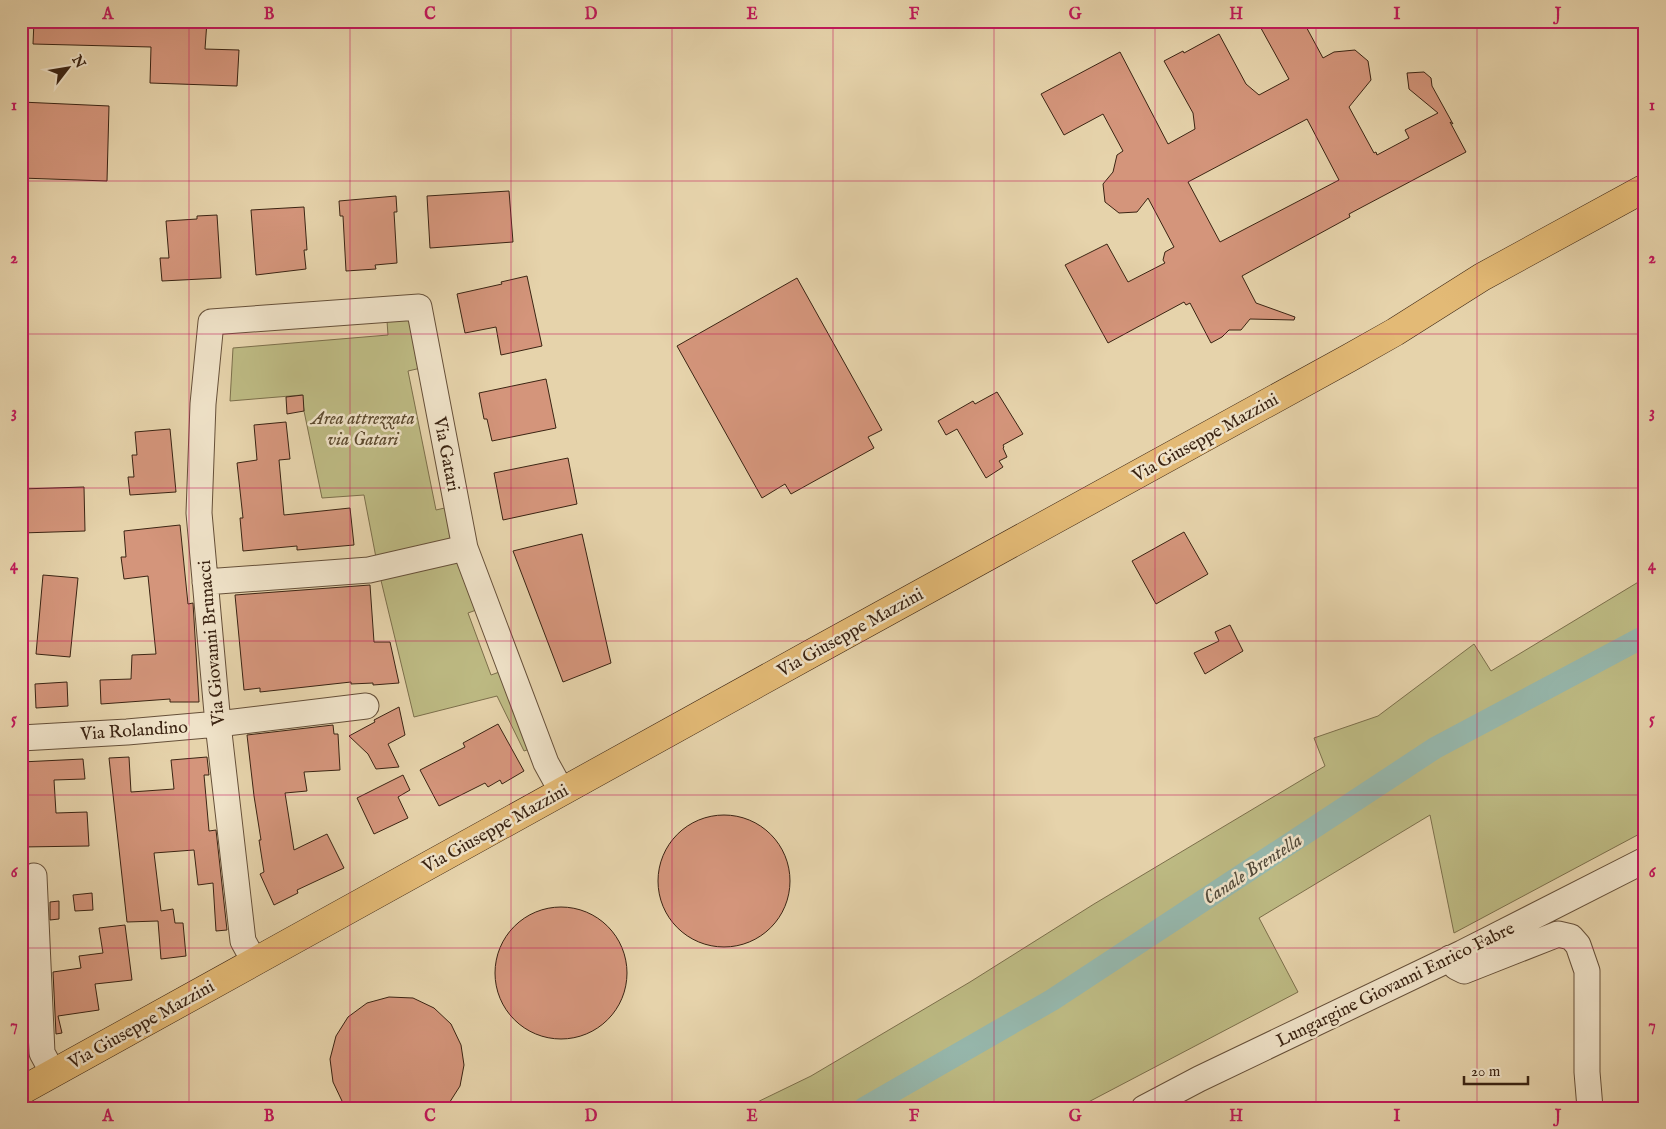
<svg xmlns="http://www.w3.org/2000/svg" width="1666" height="1129" viewBox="0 0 1666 1129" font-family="'IM FELL English',serif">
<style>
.green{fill:#bdba83;stroke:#7c6f4b}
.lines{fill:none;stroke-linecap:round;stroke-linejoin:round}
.canal{stroke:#96b7ac;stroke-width:22}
.building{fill:#d4957b;stroke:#3b2413;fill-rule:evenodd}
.minor-casing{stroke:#665039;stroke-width:27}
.major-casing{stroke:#3b2413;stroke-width:29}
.minor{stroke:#efe2c8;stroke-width:25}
.major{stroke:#e3ba76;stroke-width:28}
.grid{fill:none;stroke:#c2185b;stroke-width:1;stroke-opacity:0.55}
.labels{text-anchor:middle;stroke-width:5;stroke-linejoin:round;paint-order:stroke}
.park-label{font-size:18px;font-style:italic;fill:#5c4a2f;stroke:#efe2c8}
.street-label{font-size:18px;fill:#3b2413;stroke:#efe2c8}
.water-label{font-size:19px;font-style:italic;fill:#524939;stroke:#efe2c8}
.neatline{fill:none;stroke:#c2185b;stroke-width:2}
.grid-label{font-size:16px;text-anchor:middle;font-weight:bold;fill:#c2185b}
</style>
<rect width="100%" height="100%" fill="#e6d3ab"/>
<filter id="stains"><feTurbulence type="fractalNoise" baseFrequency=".004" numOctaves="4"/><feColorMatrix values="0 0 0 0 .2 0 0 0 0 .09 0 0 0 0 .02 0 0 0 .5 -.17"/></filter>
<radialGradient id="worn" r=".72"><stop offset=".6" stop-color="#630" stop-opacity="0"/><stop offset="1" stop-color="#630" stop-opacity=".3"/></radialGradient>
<path class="green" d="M 412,319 L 421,368 L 408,371 L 436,510 L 449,507 L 479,609 L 468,613 L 491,675 L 502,671 L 533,748 L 524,751 L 497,696 L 414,717 L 378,568 L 364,495 L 322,498 L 304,411 L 302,395 L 230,401 L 233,348 L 388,335 L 387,321 Z
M 1645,578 L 1645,831 L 1454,933 L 1430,815 L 1259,918 L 1298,992 L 1077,1108 L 745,1108 L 811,1076 L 970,982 L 1094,904 L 1325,766 L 1314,738 L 1378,716 L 1474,644 L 1491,671 Z"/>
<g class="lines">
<path class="canal" d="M 864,1108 L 1052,1000 L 1435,748 L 1645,636"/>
</g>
<path class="building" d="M 34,21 L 207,21 L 205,49 L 239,50 L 237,86 L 150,83 L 151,47 L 33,44 Z
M 1257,21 L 1303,21 L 1323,58 L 1334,52 L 1355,50 L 1368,61 L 1371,80 L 1349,107 L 1374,153 L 1376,152 L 1377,155 L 1409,138 L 1405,130 L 1438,113 L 1409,89 L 1407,73 L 1424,72 L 1431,78 L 1432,86 L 1453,124 L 1450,122 L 1466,152 L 1349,214 L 1350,217 L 1242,276 L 1256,303 L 1295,317 L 1294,320 L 1250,319 L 1241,330 L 1229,330 L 1222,337 L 1211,343 L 1190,303 L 1186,305 L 1184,302 L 1108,343 L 1065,265 L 1107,244 L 1128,282 L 1165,263 L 1163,260 L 1165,252 L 1174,247 L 1148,198 L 1137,212 L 1119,213 L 1105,202 L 1103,184 L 1113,172 L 1117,155 L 1123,151 L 1103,114 L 1064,135 L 1041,94 L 1120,52 L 1168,144 L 1195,129 L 1193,113 L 1164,61 L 1183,51 L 1184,53 L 1219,34 L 1246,84 L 1259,95 L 1289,79 ZM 1307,119 L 1339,180 L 1220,242 L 1188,182 Z
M 21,102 L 109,106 L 107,181 L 21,178 Z
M 509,191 L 513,242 L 430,248 L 427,196 Z
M 396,196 L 397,212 L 394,212 L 397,263 L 375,265 L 376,269 L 346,271 L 343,216 L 340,216 L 339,201 Z
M 304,207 L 307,250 L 304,250 L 306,269 L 256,275 L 251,210 Z
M 217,215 L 221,278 L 162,281 L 160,258 L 169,258 L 166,221 L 197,219 L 197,216 Z
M 527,276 L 542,346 L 501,355 L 496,327 L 465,333 L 457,294 L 502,284 L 501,282 Z
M 797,278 L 882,430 L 868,437 L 874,448 L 791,494 L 785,484 L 762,498 L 677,346 Z
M 546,379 L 556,428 L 492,441 L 487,419 L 484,419 L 479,393 Z
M 997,392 L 1023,434 L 1003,445 L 1004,447 L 1003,448 L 1007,457 L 999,461 L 1003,467 L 986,478 L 957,429 L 946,435 L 938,421 L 973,401 L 975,404 Z
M 303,395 L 304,411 L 287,414 L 286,397 Z
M 286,422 L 290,459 L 279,460 L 284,515 L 350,508 L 354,545 L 297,550 L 297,546 L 243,551 L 240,518 L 243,518 L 237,463 L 257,460 L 254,425 Z
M 170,429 L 176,492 L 130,495 L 128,477 L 134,477 L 132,455 L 137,455 L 135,432 Z
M 568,458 L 577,504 L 503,520 L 494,473 Z
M 84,487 L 85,531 L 21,533 L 21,489 Z
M 180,525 L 188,604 L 193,603 L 199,702 L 170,702 L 170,699 L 101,704 L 100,680 L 131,679 L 132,655 L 156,654 L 148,576 L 124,579 L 121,557 L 126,557 L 124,531 Z
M 1184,532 L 1208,574 L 1156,604 L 1132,561 Z
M 582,534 L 611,663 L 563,682 L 513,551 Z
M 43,575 L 78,578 L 70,657 L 36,654 Z
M 370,585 L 374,642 L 390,642 L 399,683 L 373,685 L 373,683 L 351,684 L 351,682 L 260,692 L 260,688 L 244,690 L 235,595 Z
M 1230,625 L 1243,651 L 1205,674 L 1194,653 L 1219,641 L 1215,632 Z
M 67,682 L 68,706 L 36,708 L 35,684 Z
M 399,707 L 405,735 L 388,744 L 399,767 L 376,769 L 368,754 L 349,736 L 375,722 L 374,720 Z
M 498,724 L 524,771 L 502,784 L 500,780 L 488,787 L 485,783 L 439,806 L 420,770 L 465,747 L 463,743 Z
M 333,725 L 334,734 L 338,734 L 340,770 L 304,772 L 307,791 L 285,793 L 294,850 L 327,834 L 344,868 L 297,890 L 298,893 L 274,905 L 260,874 L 264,872 L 259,840 L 261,840 L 254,796 L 247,735 Z
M 129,757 L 131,792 L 174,789 L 171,760 L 207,757 L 209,775 L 204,775 L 209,831 L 216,830 L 227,930 L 216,931 L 213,883 L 198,885 L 194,850 L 154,853 L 161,911 L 173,909 L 175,923 L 183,923 L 186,956 L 161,959 L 158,921 L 127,922 L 109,758 Z
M 83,759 L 85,779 L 54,780 L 56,813 L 87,812 L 89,846 L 21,847 L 21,762 Z
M 403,775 L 410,790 L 398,797 L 408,818 L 374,834 L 357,798 Z
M658 881a66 66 0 1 1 132 0a66 66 0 1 1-132 0Z
M 92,893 L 93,910 L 75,911 L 73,895 Z
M 59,901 L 59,919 L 50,920 L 50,902 Z
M495 973a66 66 0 1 1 132 0a66 66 0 1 1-132 0Z
M 125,925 L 132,980 L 95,984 L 99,1010 L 58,1016 L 62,1033 L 56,1034 L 53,972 L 81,968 L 79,956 L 103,953 L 99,928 Z
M 24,976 L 27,1039 L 21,1040 L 21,977 Z
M 389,997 L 413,998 L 434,1008 L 451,1024 L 461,1045 L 464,1065 L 460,1086 L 446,1108 L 348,1108 L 342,1101 L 333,1082 L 330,1059 L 336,1036 L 348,1017 L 367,1003 Z"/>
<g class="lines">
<defs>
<path id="minor" d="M 205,582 L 369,570 L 465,548
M 21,738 L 127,732 L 218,724 L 366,706
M 34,876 L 42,1053 L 53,1073
M 1450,958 L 1456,967 L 1464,971 L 1558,934 L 1571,937 L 1578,945 L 1587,971 L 1587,1072 L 1590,1108
M 254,961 L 243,941 L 218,724 L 199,513 L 203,404 L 211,322 L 419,307 L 465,548 L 546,763 L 562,792
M 1144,1108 L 1199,1079 L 1462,953 L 1645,860"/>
<path id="major" d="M 21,1091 L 814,652 L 1349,358 L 1395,332 L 1482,277 L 1645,188"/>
</defs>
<use href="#minor" class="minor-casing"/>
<use href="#major" class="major-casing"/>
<use href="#minor" class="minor"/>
<use href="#major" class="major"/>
</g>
<path class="grid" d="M 189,21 L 189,1108M 350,21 L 350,1108M 511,21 L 511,1108M 672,21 L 672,1108M 833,21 L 833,1108M 994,21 L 994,1108M 1155,21 L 1155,1108M 1316,21 L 1316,1108M 1477,21 L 1477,1108M 21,181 L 1645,181M 21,334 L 1645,334M 21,488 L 1645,488M 21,641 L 1645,641M 21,795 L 1645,795M 21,948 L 1645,948"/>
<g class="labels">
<g class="park-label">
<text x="363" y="424">Area attrezzata<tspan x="363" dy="21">via Gatari</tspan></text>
</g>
<g class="street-label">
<text transform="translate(1205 437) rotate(-29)" y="6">Via Giuseppe Mazzini</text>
<text transform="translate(447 454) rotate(79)" y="6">Via Gatari</text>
<text transform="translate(850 632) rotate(-29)" y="6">Via Giuseppe Mazzini</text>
<text transform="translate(211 643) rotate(-95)" y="6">Via Giovanni Brunacci</text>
<text transform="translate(134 730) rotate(-4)" y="6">Via Rolandino</text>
<text transform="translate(495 828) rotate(-29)" y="6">Via Giuseppe Mazzini</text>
<text transform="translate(1395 984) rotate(-26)" y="6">Lungargine Giovanni Enrico Fabre</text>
<text transform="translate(141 1024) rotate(-29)" y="6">Via Giuseppe Mazzini</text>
</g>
<g class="water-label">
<text transform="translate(1252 868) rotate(-33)" y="7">Canale Brentella</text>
</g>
</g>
<rect width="1666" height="1129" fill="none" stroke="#e6d3ab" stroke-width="55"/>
<g transform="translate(68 68) rotate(59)" stroke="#efe2c8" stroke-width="4" paint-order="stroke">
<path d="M0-4L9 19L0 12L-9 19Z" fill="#3b2413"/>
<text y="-8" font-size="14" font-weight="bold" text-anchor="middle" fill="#3b2413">N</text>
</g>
<path d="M1464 1076v8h64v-8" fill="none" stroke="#3b2413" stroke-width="2.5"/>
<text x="1471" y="1076" font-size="15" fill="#3b2413" stroke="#efe2c8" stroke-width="4" paint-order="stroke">20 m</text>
<rect x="28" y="28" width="1610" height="1074" class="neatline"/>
<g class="grid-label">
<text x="108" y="19">A</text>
<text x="269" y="19">B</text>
<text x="430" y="19">C</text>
<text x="591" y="19">D</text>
<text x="752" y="19">E</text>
<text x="914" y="19">F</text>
<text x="1075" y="19">G</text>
<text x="1236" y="19">H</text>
<text x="1397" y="19">I</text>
<text x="1558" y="19">J</text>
<text x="14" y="110">1</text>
<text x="1652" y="110">1</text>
<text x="14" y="263">2</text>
<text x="1652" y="263">2</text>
<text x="14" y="417">3</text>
<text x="1652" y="417">3</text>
<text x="14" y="570">4</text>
<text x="1652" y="570">4</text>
<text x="14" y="724">5</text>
<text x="1652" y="724">5</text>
<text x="14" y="877">6</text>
<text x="1652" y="877">6</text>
<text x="14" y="1030">7</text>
<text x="1652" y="1030">7</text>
<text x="108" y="1121">A</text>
<text x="269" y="1121">B</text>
<text x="430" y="1121">C</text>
<text x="591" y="1121">D</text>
<text x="752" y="1121">E</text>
<text x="914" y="1121">F</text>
<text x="1075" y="1121">G</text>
<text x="1236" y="1121">H</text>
<text x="1397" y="1121">I</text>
<text x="1558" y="1121">J</text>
</g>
<rect width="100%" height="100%" filter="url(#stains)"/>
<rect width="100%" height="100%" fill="url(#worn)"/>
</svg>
